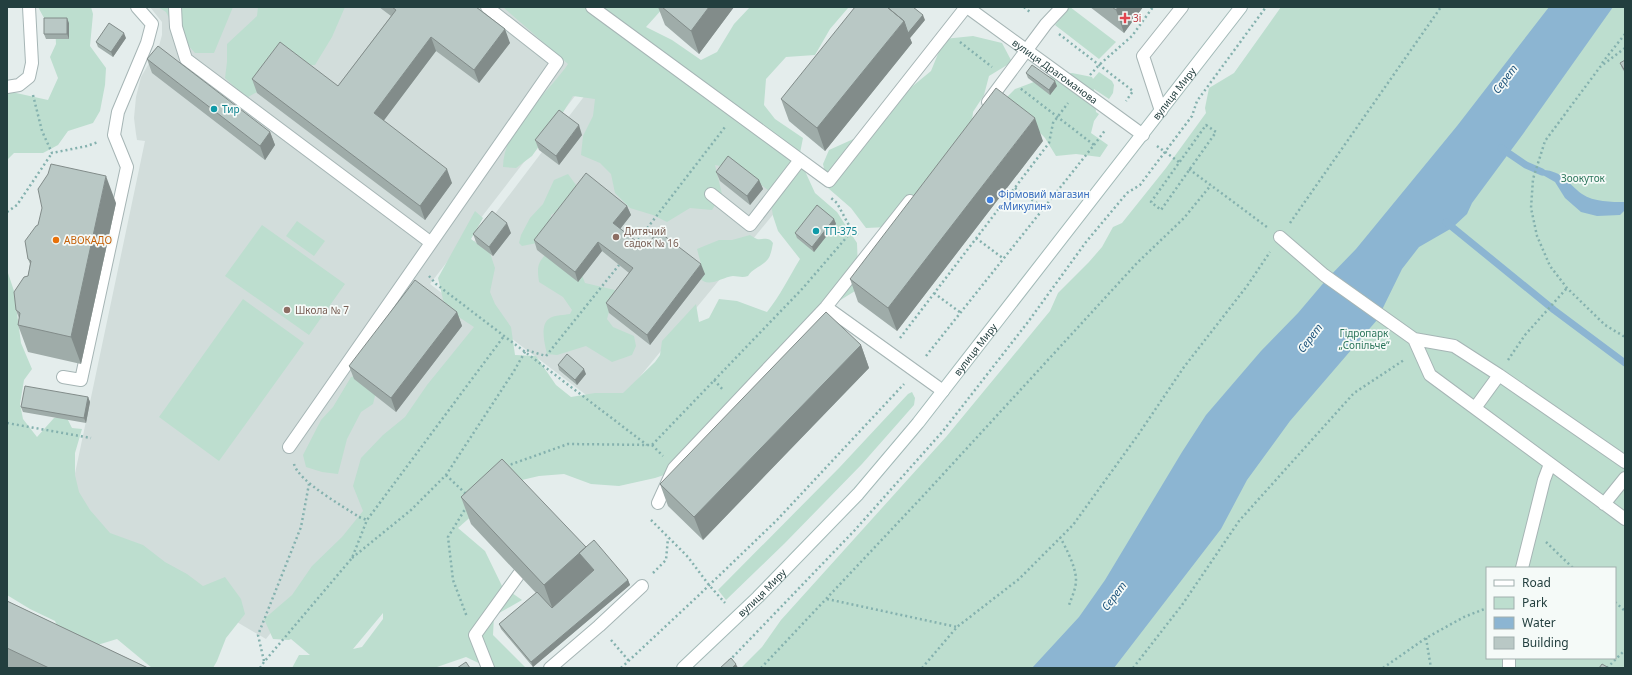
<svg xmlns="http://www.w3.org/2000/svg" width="1632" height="675" viewBox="0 0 1632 675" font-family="'Noto Sans',sans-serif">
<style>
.built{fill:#d2dddb}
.green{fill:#bddecf;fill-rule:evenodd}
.water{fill:#8cb5d2}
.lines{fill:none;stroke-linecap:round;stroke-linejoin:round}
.stream{stroke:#8cb5d2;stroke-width:7}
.service-casing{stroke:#a6b5b5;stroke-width:14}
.pedestrian-casing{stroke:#a6b5b5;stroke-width:14}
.minor-casing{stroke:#a6b5b5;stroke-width:14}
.secondary-casing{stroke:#a2b9b7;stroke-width:14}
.path{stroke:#84b1ae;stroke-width:2.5;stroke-dasharray:2 3;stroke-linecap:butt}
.service{stroke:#fff;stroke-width:12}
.pedestrian{stroke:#fff;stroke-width:12}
.minor{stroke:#fff;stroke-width:12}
.secondary{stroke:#fff;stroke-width:12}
.wall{fill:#9faca9}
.shaded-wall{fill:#828c8a}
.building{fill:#b9c8c5;stroke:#828c8a}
.health-dot{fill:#e0444e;stroke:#f5faf8;stroke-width:1.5}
.culture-dot{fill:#0f9aa8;stroke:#f5faf8;stroke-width:1.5}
.shop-dot{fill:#3f7fe0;stroke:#f5faf8;stroke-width:1.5}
.education-dot{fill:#8d6e63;stroke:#f5faf8;stroke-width:1.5}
.food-dot{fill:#e8710a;stroke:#f5faf8;stroke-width:1.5}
.labels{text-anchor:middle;stroke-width:3.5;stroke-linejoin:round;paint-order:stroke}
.health-label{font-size:10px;fill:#be3a42;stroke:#f5faf8;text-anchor:start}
.street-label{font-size:10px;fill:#233f3f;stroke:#f5faf8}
.culture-label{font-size:10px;fill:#0d838f;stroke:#f5faf8;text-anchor:start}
.park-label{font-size:10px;fill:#2d765c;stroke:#f5faf8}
.shop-label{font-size:10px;fill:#366cbe;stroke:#f5faf8;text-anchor:start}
.education-label{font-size:10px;fill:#785e54;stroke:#f5faf8;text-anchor:start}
.food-label{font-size:10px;fill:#c56008;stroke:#f5faf8;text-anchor:start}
.water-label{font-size:11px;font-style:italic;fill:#1d537b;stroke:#f5faf8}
</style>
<rect width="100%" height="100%" fill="#e4edec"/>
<path class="built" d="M 150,7 L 530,7 L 602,61 L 430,284 L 499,337 L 266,639 L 65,521 L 145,141 L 137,140 L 136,134 L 134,118 L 136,97 L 141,77 L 159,46 L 162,35 L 162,22 Z
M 617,53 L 794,189 L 610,413 L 441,285 Z"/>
<path class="green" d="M 38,7 L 91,7 L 93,14 L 90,46 L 106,68 L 105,85 L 100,111 L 93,123 L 68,131 L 58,145 L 43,153 L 14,153 L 7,160 L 7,91 L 48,100 L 58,78 L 50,57 L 56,44 L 55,24 L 44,18 Z
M 158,7 L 233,7 L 214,53 L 195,53 L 176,32 L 166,12 Z
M 258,7 L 345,7 L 332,37 L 315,65 L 283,66 L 266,87 L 248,97 L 238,90 L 225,78 L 227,62 L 227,44 L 257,16 Z
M 503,7 L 664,7 L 646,27 L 672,40 L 701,60 L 717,52 L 734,24 L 750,7 L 856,7 L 848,8 L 830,29 L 815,55 L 786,57 L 766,79 L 764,105 L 775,119 L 803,138 L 799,158 L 815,193 L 837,212 L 857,243 L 858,269 L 855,291 L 826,309 L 673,472 L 655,478 L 619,486 L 591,484 L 564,474 L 539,476 L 509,483 L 458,528 L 485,551 L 502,586 L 522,600 L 494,616 L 493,635 L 526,668 L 489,668 L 466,657 L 437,667 L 423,668 L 292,668 L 299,655 L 310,655 L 291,639 L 289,640 L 273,639 L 264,619 L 292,595 L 312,566 L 342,537 L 363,511 L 353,486 L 361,458 L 383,435 L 405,417 L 427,385 L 474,327 L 445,308 L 438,278 L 475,211 L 483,218 L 471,239 L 490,253 L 495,268 L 490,292 L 495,304 L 511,327 L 515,355 L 536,356 L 556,385 L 571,397 L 595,393 L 623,393 L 655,362 L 660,355 L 662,341 L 696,304 L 699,322 L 709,318 L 719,299 L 737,301 L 767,312 C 780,296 789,277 800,259 L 778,231 L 773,216 L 769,191 L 742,170 L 715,165 L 722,194 L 712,210 L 690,208 L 667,222 L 653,215 L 630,208 L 615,193 L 611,174 L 600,163 L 581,155 L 583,136 L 593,116 L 595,99 L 573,96 L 562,114 L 532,156 L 516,168 L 503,167 C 503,128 547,95 568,64 ZM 383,613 L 383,619 L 362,647 L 353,649 Z
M 1070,7 L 1116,42 L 1099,59 L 1055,25 Z
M 1281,7 L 1625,7 L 1625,668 L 741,668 L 762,647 L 781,620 L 946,437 L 1050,311 L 1058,293 L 1089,262 L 1102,247 L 1113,227 L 1122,223 L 1166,168 L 1206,113 L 1205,108 L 1209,88 L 1234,73 ZM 1487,568 L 1615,568 L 1615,658 L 1487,658 Z
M 973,36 L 1002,43 L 1012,62 L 989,76 L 984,95 L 973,112 L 971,131 L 888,227 L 866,228 L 851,208 L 828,188 L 823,164 L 829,150 L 869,132 L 889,116 L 903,94 L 931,71 L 944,39 Z
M 1099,72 L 1112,81 L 1114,85 L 1113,93 L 1109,99 L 1094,89 L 1096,112 L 1099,114 L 1094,121 L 1091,133 L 1108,145 L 1100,157 L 1076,154 L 1056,156 L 1045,138 L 1025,117 L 1004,100 L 1015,89 L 1047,77 L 1072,73 L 1092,77 L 1093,79 Z
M 568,174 L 576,185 L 569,204 L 551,215 L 550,225 L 537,243 L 522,246 L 519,243 L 521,235 L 530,218 L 543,204 L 554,180 Z
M 297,221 L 325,241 L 314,256 L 286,236 Z
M 262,225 L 345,284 L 309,335 L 225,276 Z
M 750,235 C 752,236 754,238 757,239 C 764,240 768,236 773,243 C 772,248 771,255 768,259 C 763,266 753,268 748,276 C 742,278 738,276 733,276 C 722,277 708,289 700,278 L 701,264 L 697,249 L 719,240 L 732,240 Z
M 548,252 L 581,273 L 585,283 L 615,290 L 607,319 L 613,327 L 634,336 L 636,346 L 632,355 L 612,362 L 586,346 L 557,355 L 547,354 C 545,345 539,324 550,318 C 555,315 564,315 570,314 L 572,310 L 563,297 L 539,282 C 537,267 537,263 548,252 Z
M 7,270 L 14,291 L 21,343 L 32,369 L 24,380 L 20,404 L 23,419 L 37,437 L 54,418 L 65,414 L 72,428 L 82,429 L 75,453 L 75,475 L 79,492 L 90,510 L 110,533 L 143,545 L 165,562 L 187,574 L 203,586 L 225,577 L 241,599 L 245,614 L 226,638 L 217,661 L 213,668 L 152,668 L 117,639 L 94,646 L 64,642 L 55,621 L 30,609 L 7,595 Z
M 243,299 L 304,343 L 219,461 L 159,417 Z
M 368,371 L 378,384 L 373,404 L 361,412 L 347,439 L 338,474 L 322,472 L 306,467 L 303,455 L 321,420 L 333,407 L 351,377 Z
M 912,392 L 915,398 L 914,405 L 862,464 L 785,543 L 726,600 L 718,590 L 839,468 L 908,394 Z"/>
<path class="water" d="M 1549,7 L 1613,7 L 1523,134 L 1472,203 L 1467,214 L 1452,228 L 1419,247 L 1402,269 L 1377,320 L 1290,421 L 1247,480 L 1221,529 L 1114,668 L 1032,668 L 1079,617 L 1105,580 L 1182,452 L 1206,415 L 1261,351 L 1298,313 L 1326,280 L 1356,249 L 1457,126 Z
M 1543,170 C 1563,171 1567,183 1582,194 C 1594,202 1611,202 1625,202 L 1625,210 L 1620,215 L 1597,216 L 1581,212 L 1565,198 L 1555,182 L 1541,174 Z"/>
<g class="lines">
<path class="stream" d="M 1501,148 L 1526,165 L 1542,172
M 1446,222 L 1554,310 L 1625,363"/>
<defs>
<path id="service" d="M 175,7 L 176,27 L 186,59 L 430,242
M 592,7 L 829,181 L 966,7
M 7,87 L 19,85 L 29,77 L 32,63 L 29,7
M 988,102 L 1046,24 L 1062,7
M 1161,111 L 1143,56 L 1182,7
M 711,194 L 750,225 L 800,160
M 826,307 L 943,391
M 63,377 L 81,380 L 127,167 L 114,135 L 118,112 L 147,43 L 152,24 L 137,7
M 289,447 L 557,62 L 487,7
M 658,503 L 674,468 L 826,307 L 910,201
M 488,668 L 475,635 L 519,574
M 550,668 L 599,626 L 642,586"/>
<path id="pedestrian" d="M 1280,237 L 1324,275 L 1414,339 L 1454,346 L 1499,375 L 1625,462
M 1414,339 L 1430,375 L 1625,519
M 1475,408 L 1499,375
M 1604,504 L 1625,478
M 1522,568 L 1544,480 L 1550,464
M 1509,668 L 1509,658"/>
<g id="minor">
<path id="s1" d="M 967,7 L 1143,135"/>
</g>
<g id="secondary">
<path id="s2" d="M 683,668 L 758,597 L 858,494 L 918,423 L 1241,7"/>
</g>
</defs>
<use href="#service" class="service-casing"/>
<use href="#pedestrian" class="pedestrian-casing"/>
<use href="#minor" class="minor-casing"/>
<use href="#secondary" class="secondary-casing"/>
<path class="path" d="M 1024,7 L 1031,13
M 1059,34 L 1133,91 L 1126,101
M 960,42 L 992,67
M 1625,48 L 1600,67 L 1545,141 L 1533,179 L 1531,208 L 1537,236 L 1550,266 L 1567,288 L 1605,325 L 1625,337
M 1602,63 L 1625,34
M 1090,75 L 1099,65 L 1132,36 L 1153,7
M 33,95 L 42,131 L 52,153 L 87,146 L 98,142
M 1206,125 L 1216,132 L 1161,210 L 1151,202 Z
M 1094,145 L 1106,129
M 1157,146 L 1179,162
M 1189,169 L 1267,227
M 1015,188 L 1044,208
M 7,212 L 17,205 L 52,153
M 1290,223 L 1441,7
M 852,231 L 860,236
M 976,238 L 1004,259
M 635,244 L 725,127
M 429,276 L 436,284 L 647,445
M 934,293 L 961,313
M 900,338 L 1049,143 L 1053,123 L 1068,103
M 926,356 L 1094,145 L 1020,88
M 1508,360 L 1525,335 L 1567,288
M 714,380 L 724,391
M 7,423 L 91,438
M 652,445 L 663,456
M 294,464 C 299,482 343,506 359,517 L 367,520
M 507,468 L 512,464 L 568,444 L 652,445 L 803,288 L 852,231 L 837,203 L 831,198
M 446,475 L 466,494
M 467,506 L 448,537 L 453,580 L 467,617
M 651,520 L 688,557 L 709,585 L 725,603
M 1060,537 C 1066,548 1076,567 1076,580 C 1076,588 1072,597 1069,605
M 1546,542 L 1573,568
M 352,558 L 411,510 L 446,475 L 514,371 L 526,350 L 546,356 L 619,265
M 653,573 L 666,560 L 668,538
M 827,599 L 957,627
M 1615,602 L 1625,611
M 1426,638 L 1431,668
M 611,640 L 629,661
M 264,661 L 258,635 L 301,527 L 309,484
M 729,661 L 854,531 L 943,431 L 1028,322 L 1086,242 L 1127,193 L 1140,185 L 1192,116 L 1197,101 L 1266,7
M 260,668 L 264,662 L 352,558 L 367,520 L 504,336
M 621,668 L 699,595 L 777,520 L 904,384
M 761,668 L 923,496 L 1137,263 L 1184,218 L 1211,185
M 922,668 L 957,627 L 1019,579 L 1073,525 L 1138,435 L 1184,367 L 1247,286 L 1270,252
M 1133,668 L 1182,605 L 1239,521 L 1354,393 L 1404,360
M 1383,668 L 1426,638 L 1464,617 L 1487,608
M 1607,668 L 1625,650"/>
<use href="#service" class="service"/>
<use href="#pedestrian" class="pedestrian"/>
<use href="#minor" class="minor"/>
<use href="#secondary" class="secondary"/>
</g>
<path class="wall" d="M 379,7 L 476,7 L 510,43 L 479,83 L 436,51 L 383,121 L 452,183 L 425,220 L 257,93 L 252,79 L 338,86 L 391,16 Z
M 658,7 L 734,7 L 699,54 L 665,25 Z
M 1090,7 L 1143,7 L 1124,33 Z
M 925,20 L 910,38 L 912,43 L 825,151 L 789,121 L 781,99 Z
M 69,23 L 69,39 L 46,39 L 44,34 Z
M 126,38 L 113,57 L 98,47 L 96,42 Z
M 147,59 L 270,132 L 275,145 L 265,160 L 152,73 Z
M 1625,60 L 1625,73 L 1622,68 L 1620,63 Z
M 1026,73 L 1057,86 L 1050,95 L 1028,78 Z
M 582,135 L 559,165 L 539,150 L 535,140 Z
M 1043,141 L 897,331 L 858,302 L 850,279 Z
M 716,172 L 759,180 L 763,189 L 750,205 L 720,181 Z
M 116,203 L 81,364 L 28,352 L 18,325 L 19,318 L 16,310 L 28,276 L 30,264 L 28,259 L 38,225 Z
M 627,206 L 631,215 L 620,229 L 645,248 L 705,274 L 650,345 L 609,313 L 606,303 L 629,273 L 602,251 L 578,282 L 537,250 L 534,240 Z
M 834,219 L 836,224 L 814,252 L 797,238 L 795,233 Z
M 511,233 L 493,256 L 477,244 L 473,234 Z
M 457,312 L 462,326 L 396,412 L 354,379 L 349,366 Z
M 861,345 L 869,368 L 703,540 L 668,506 L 660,484 Z
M 558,365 L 586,374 L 577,385 L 559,370 Z
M 88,397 L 90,402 L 86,423 L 23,412 L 21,407 Z
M 461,497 L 586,547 L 628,580 L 630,585 L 533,667 L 501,629 L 499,624 L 536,593 L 471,524 Z
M 7,601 L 148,668 L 9,668 L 7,667 Z"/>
<path class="shaded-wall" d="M 709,7 L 734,7 L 699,54 L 691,31 Z
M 1118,7 L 1143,7 L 1124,33 L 1116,10 Z
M 923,15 L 925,20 L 910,38 L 912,43 L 825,151 L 817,128 L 904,21 Z
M 67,18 L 69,23 L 69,39 L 67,34 Z
M 505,29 L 510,43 L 479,83 L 474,70 Z
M 124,33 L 126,38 L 113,57 L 111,52 Z
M 431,37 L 436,51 L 379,127 L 374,113 Z
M 1055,81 L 1057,86 L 1050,95 L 1049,90 Z
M 1035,118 L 1043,141 L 897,331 L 888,308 Z
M 579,125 L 582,135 L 559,165 L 556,156 Z
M 270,132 L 275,145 L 265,160 L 260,146 Z
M 447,169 L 452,183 L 425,220 L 420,206 Z
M 106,176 L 116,203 L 81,364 L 71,337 Z
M 759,180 L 763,189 L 750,205 L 747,196 Z
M 627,206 L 631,215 L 617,233 L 613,223 Z
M 834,219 L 836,224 L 814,252 L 812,247 Z
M 507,223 L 511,233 L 493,256 L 489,247 Z
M 598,242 L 602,251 L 578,282 L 575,272 Z
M 701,264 L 705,274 L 650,345 L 647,335 Z
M 457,312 L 462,326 L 396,412 L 391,398 Z
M 861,345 L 869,368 L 703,540 L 694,517 Z
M 584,369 L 586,374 L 577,385 L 575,380 Z
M 88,397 L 90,402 L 86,423 L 84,418 Z
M 586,547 L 596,575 L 554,613 L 544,585 Z
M 628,580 L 630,585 L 533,667 L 531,662 Z
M 736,664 L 738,668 L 732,668 Z"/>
<path class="building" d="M 392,7 L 476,7 L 505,29 L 474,70 L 431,37 L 374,113 L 447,169 L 420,206 L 252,79 L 280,42 L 338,86 L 396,10 Z
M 662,7 L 709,7 L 691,31 Z
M 855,7 L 887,7 L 904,21 L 817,128 L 781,99 Z
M 887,7 L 913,7 L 923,15 L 908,33 L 904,21 Z
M 1112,7 L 1118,7 L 1116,10 Z
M 44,18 L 67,18 L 67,34 L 44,34 Z
M 109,23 L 124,33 L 111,52 L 96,42 Z
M 158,46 L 270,132 L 260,146 L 147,59 Z
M 1625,60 L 1625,71 L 1620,63 Z
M 1032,65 L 1055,81 L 1049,90 L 1026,73 Z
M 996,88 L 1035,118 L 888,308 L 850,279 Z
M 559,110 L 579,125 L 556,156 L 535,140 Z
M 728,156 L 759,180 L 747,196 L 716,172 Z
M 51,164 L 106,176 L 71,337 L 18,325 L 20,313 L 16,310 L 14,292 L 24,277 L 28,276 L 31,261 L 28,259 L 25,241 L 36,226 L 38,225 L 42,208 L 38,189 L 48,174 Z
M 586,173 L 627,206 L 613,223 L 645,248 L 658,231 L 701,264 L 647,335 L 606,303 L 633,268 L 598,242 L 575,272 L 534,240 Z
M 817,205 L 834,219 L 812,247 L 795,233 Z
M 492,211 L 507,223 L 489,247 L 473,234 Z
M 415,280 L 457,312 L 391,398 L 349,366 Z
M 826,312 L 861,345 L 694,517 L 660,484 Z
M 567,354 L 584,369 L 575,380 L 558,365 Z
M 25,386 L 88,397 L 84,418 L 21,407 Z
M 502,459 L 586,547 L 544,585 L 461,497 Z
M 594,540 L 628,580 L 531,662 L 499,624 L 537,592 L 552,608 L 594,570 L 579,553 Z
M 7,601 L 148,668 L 49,668 L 7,648 Z
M 731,658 L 736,664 L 732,668 L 720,668 Z
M 466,662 L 470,668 L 457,668 Z
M 1602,664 L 1609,668 L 1599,668 Z"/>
<path class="health-dot" d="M1123 12h4v4h4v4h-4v4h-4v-4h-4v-4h4z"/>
<g class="culture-dot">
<circle cx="214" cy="109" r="4"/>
<circle cx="816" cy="231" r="4"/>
</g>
<circle class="shop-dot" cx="990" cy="200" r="4"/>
<g class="education-dot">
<circle cx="616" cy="237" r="4"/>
<circle cx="287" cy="310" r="4"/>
</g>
<circle class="food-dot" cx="56" cy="240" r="4"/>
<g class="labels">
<g class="health-label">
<text x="1133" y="22">3і</text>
</g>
<g class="street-label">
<text dy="4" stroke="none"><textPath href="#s1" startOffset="109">вулиця Драгоманова</textPath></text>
<text dy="4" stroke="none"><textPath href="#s2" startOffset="757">вулиця Миру</textPath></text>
<text dy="4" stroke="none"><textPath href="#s2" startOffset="433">вулиця Миру</textPath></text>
<text dy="4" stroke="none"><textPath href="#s2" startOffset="109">вулиця Миру</textPath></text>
</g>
<g class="culture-label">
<text x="222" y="113">Тир</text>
<text x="824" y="235">ТП-375</text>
</g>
<g class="park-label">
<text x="1583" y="182">Зоокуток</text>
<text x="1364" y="337">Гідропарк<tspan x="1364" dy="12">„Сопільче“</tspan></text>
</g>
<g class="shop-label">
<text x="998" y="198">Фірмовий магазин<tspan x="998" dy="12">«Микулин»</tspan></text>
</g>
<g class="education-label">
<text x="624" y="235">Дитячий<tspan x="624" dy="12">садок № 16</tspan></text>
<text x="295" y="314">Школа № 7</text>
</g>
<g class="food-label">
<text x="64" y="244">АВОКАДО</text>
</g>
<g class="water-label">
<text transform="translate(1505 79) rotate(-53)" y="4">Серет</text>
<text transform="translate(1310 338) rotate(-53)" y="4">Серет</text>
<text transform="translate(1114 596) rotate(-53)" y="4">Серет</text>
</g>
</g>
<rect width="1632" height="675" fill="none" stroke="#233f3f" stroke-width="16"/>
<rect x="1486" y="567" width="130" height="92" fill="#f5faf8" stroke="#a1afae"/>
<rect x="1494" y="580" width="20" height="6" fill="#ffffff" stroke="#a1afae"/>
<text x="1522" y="587" font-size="12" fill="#233f3f">Road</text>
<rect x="1494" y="597" width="20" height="12" fill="#bddecf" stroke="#a1afae"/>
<text x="1522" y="607" font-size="12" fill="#233f3f">Park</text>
<rect x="1494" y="617" width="20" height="12" fill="#8cb5d2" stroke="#a1afae"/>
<text x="1522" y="627" font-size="12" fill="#233f3f">Water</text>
<rect x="1494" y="637" width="20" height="12" fill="#b9c8c5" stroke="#a1afae"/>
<text x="1522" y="647" font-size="12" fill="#233f3f">Building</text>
</svg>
